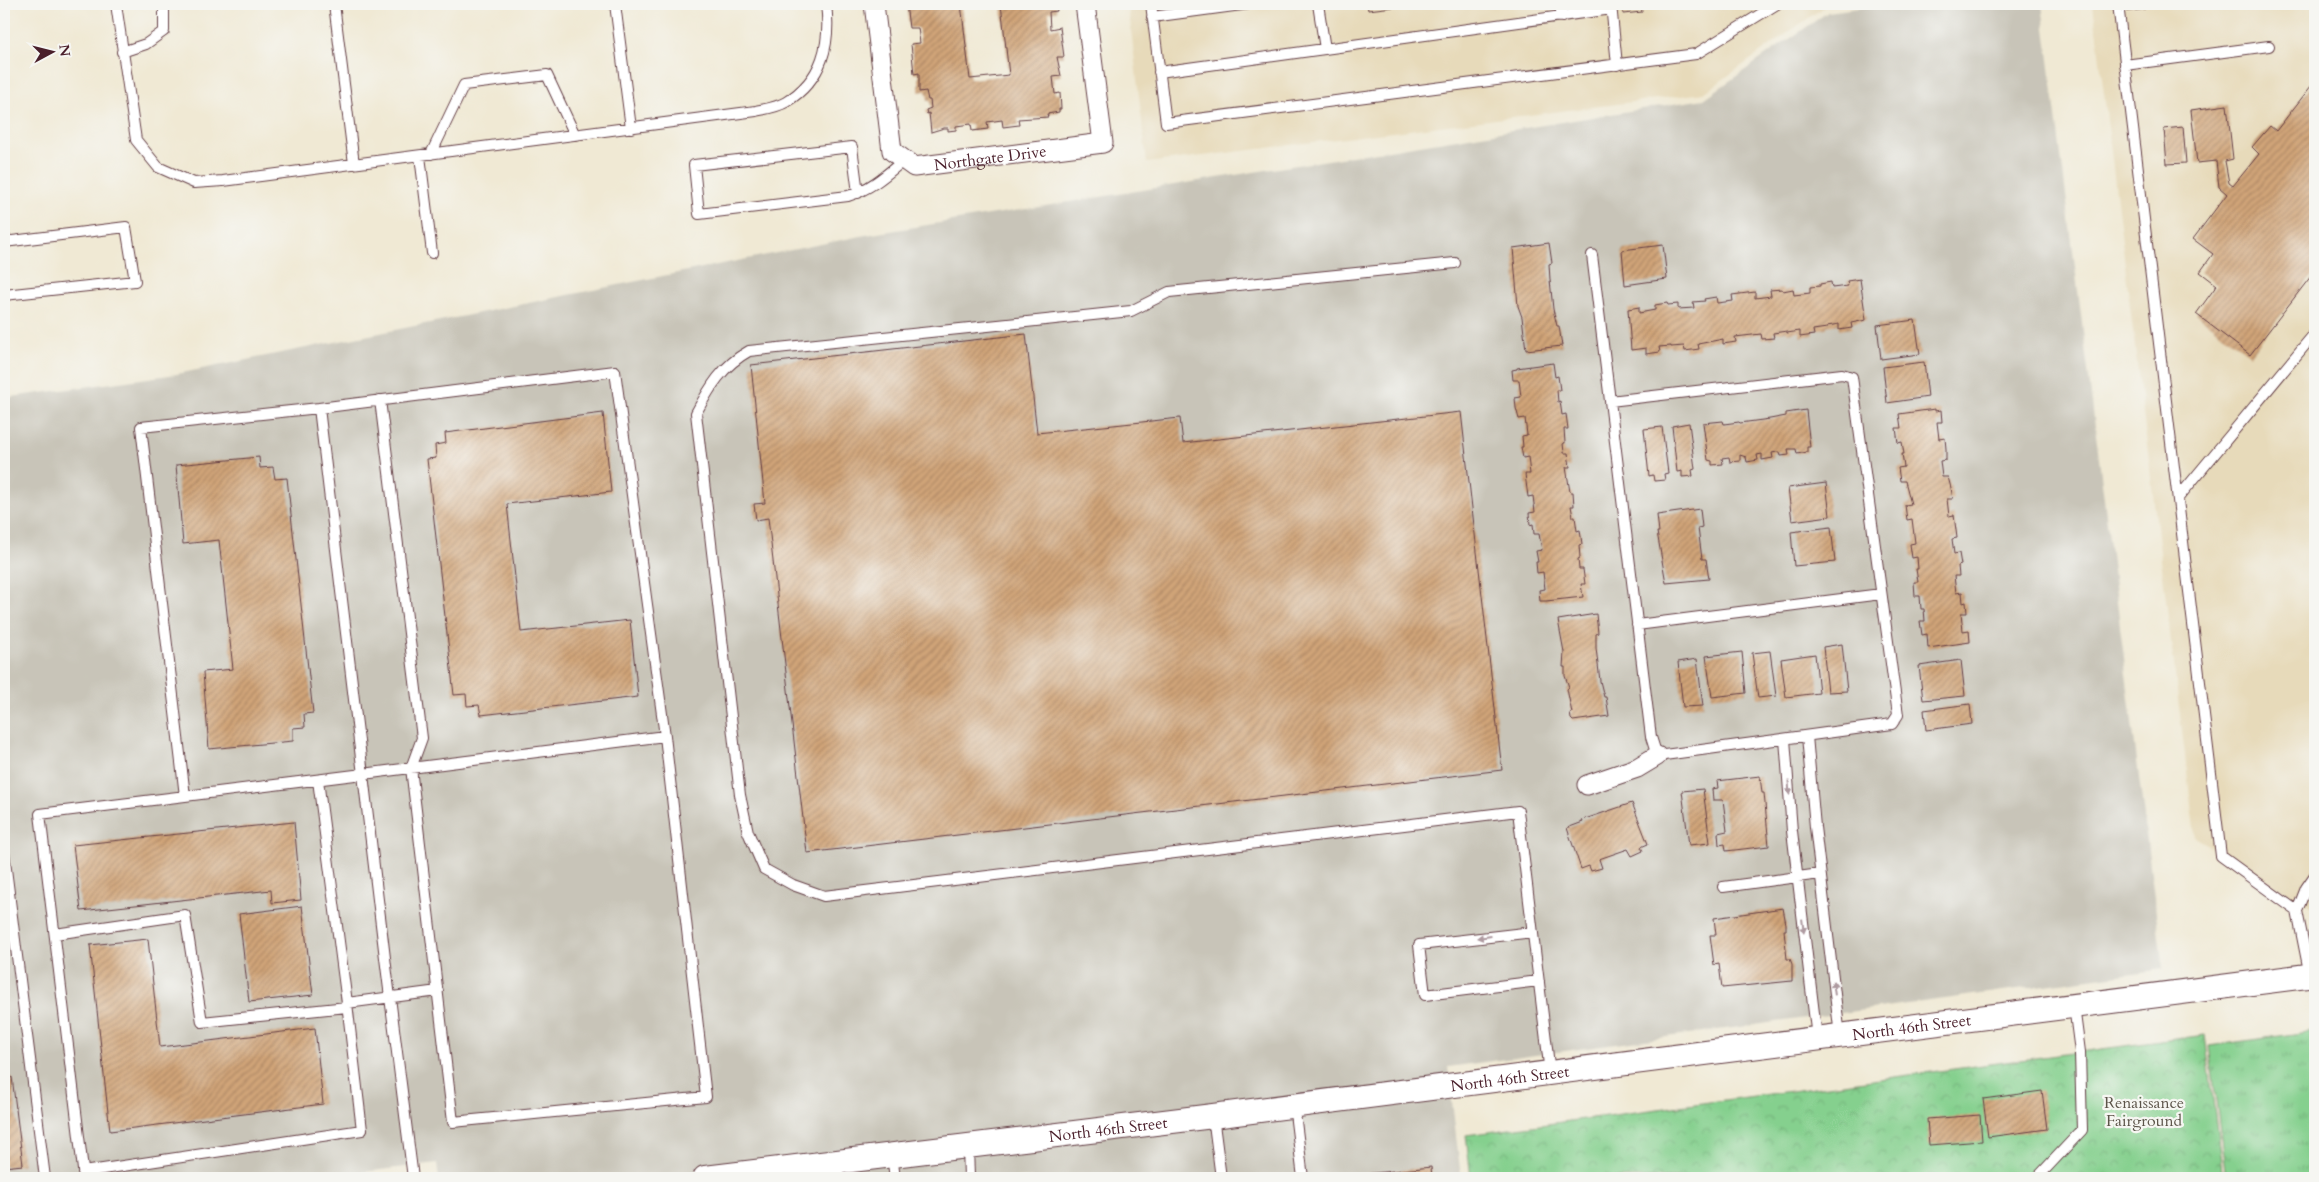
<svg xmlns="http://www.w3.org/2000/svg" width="2319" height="1182" viewBox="0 0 2319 1182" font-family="Cardo,serif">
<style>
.built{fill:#e7daba}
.industrial{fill:#c8c4b8}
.grass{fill:url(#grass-tufts);stroke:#68785c}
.park{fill:url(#park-crowns);stroke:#68785c}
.building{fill:url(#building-hatch)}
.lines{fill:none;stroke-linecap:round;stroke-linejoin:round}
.service-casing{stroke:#633d44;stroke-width:12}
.minor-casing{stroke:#633d44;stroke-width:21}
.tertiary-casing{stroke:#633d44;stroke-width:26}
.service{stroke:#fff;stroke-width:10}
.minor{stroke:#fff;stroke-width:19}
.tertiary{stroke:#fff;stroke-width:24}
.oneway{fill:#ae9aa0}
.labels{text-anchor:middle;stroke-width:4.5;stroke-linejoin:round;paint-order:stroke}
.street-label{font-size:16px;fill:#4a1f2b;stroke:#f6f6f2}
.park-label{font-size:16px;fill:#5c5449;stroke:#f6f6f2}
</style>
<defs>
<pattern id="grass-tufts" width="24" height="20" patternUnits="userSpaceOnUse" patternTransform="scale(1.25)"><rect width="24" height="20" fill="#85d08e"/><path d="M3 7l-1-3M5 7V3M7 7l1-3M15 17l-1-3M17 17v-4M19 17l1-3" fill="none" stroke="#74b27b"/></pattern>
<pattern id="park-crowns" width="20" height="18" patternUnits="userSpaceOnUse" patternTransform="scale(1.25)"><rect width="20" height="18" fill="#85d08e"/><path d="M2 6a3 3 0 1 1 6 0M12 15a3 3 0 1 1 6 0" fill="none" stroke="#74b27b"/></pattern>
<pattern id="building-hatch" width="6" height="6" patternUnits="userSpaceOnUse" patternTransform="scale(1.25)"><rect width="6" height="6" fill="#d0a478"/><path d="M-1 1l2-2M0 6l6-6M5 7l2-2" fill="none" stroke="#ab8563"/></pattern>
</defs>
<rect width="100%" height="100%" fill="#f6f6f2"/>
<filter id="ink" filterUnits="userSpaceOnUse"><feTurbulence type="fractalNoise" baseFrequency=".02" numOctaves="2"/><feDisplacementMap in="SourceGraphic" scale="10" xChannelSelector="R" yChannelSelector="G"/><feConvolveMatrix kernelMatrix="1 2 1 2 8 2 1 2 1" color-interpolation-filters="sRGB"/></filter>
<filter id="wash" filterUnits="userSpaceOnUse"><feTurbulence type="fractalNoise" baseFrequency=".0096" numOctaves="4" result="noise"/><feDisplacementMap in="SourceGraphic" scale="20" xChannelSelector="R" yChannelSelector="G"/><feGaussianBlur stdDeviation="1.12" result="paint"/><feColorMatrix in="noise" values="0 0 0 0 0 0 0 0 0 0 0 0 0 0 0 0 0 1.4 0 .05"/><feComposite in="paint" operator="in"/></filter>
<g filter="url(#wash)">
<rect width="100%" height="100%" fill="#f0e9d4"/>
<path class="built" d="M 1128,4 L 1828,4 L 1704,93 L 1147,163 Z
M 2093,4 L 2315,4 L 2315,909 L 2195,837 Z"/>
<path class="industrial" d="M 1886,4 L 2042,4 L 2163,969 L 1448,1067 L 1461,1178 L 439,1178 L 437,1163 L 316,1178 L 4,1178 L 4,398 L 177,374 L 866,235 L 1704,99 L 1828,12 Z"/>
<path class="grass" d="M 2315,1031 L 2315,1178 L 2226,1178 L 2209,1046 Z"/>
<path class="park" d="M 2205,1035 L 2223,1178 L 1471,1178 L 1466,1135 Z"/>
<g id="blocks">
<path class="building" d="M 906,4 L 961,4 L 970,79 L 1009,75 L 1001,4 L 1056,4 L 1057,11 L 1049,12 L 1050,29 L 1060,27 L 1064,57 L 1057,57 L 1061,76 L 1053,77 L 1055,94 L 1060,93 L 1061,109 L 1059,109 L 1059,112 L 1047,114 L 1048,117 L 1018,119 L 1019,125 L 1003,127 L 1002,120 L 987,122 L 988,129 L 972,131 L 971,124 L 956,126 L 956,130 L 948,131 L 948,128 L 944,128 L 931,132 L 929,113 L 927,114 L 926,110 L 931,108 L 930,100 L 928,100 L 926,91 L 919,92 L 919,73 L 914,74 L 911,44 L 920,43 L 918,28 L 909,28 Z
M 1367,4 L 1410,4 L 1410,5 L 1368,10 Z
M 1622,4 L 1641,4 L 1642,12 L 1623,14 Z
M 2315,81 L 2315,271 L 2250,355 L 2196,314 L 2217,285 L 2200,272 L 2213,254 L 2193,239 L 2227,194 L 2219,187 L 2216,161 L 2197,163 L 2191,110 L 2227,105 L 2233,159 L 2225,161 L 2229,183 L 2233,186 L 2259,154 L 2252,147 L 2270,126 L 2276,131 Z
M 2183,127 L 2186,163 L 2167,164 L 2164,129 Z
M 1549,243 L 1552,263 L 1549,264 L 1550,280 L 1553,309 L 1557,326 L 1559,326 L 1562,346 L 1526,350 L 1522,317 L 1518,306 L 1513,248 Z
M 1663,245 L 1667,279 L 1625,285 L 1622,250 Z
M 1860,279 L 1866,320 L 1851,323 L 1852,328 L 1839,330 L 1839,324 L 1827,326 L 1827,328 L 1813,330 L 1814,335 L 1800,337 L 1800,331 L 1787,333 L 1787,331 L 1773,333 L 1774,338 L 1762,339 L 1761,334 L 1735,337 L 1736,342 L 1723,344 L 1723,339 L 1698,344 L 1699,349 L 1685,351 L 1684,346 L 1671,347 L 1671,346 L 1659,347 L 1660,352 L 1646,354 L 1646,348 L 1631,350 L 1628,309 L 1639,307 L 1639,313 L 1655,310 L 1655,305 L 1667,303 L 1668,305 L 1678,304 L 1678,309 L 1694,308 L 1693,302 L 1705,301 L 1704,299 L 1716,297 L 1717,303 L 1733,301 L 1732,295 L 1755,292 L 1755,298 L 1771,296 L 1770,290 L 1782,289 L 1783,291 L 1793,289 L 1794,295 L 1810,293 L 1810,287 L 1820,286 L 1820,284 L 1831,282 L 1832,288 L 1848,286 L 1847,281 Z
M 1915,320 L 1920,354 L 1881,359 L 1877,325 Z
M 1026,334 L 1037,433 L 1180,418 L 1183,443 L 1461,412 L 1502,770 L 807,853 L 768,518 L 756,520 L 754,504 L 765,503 L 751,365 Z
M 1924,362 L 1928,397 L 1887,403 L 1883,367 Z
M 1553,363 L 1555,377 L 1558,376 L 1560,390 L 1557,390 L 1558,402 L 1560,401 L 1562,415 L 1566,414 L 1568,429 L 1564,429 L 1565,443 L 1563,443 L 1564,453 L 1568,453 L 1570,467 L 1566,467 L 1570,492 L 1573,492 L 1574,506 L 1571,506 L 1573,517 L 1575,517 L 1577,531 L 1580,530 L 1582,544 L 1579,545 L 1580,558 L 1578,559 L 1579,569 L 1583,569 L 1585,584 L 1581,584 L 1583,597 L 1546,601 L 1540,601 L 1539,590 L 1545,589 L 1543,572 L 1537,573 L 1536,562 L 1538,562 L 1536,551 L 1542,550 L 1539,534 L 1534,534 L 1533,524 L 1530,525 L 1529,513 L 1535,512 L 1533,496 L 1528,497 L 1525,474 L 1530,474 L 1528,457 L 1523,458 L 1521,447 L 1523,447 L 1522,436 L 1527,435 L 1525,418 L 1519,419 L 1516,408 L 1515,398 L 1521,397 L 1519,380 L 1513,380 L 1512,370 L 1517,369 L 1517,368 Z
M 1935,409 L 1935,411 L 1941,410 L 1942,422 L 1937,422 L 1939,439 L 1945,438 L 1946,449 L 1946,460 L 1940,461 L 1942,477 L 1948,477 L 1951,488 L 1953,499 L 1947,499 L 1949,516 L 1954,515 L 1957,538 L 1952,539 L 1954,554 L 1959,553 L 1961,565 L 1958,566 L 1959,576 L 1954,576 L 1956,593 L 1962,592 L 1963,603 L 1966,602 L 1967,613 L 1961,613 L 1963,631 L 1969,630 L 1970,642 L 1928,648 L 1927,634 L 1922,635 L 1920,621 L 1925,621 L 1924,609 L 1921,609 L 1920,596 L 1915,596 L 1914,582 L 1918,582 L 1916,569 L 1918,569 L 1917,557 L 1912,558 L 1910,544 L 1915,543 L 1912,519 L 1907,520 L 1905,505 L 1911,504 L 1905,481 L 1900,481 L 1898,468 L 1904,467 L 1902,454 L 1904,454 L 1902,442 L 1898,443 L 1896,428 L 1901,428 L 1899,414 Z
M 1806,410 L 1810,447 L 1807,447 L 1807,452 L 1797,454 L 1796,449 L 1788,449 L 1789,455 L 1781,456 L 1780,452 L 1777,452 L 1772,453 L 1773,458 L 1762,460 L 1762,454 L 1757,455 L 1758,460 L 1747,462 L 1746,457 L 1740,455 L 1740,461 L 1730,462 L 1729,457 L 1722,458 L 1723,464 L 1712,465 L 1712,461 L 1708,460 L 1703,423 L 1723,421 L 1724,424 L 1739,422 L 1740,423 L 1770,419 L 1786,416 L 1786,413 Z
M 603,413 L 611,492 L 507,504 L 521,632 L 630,620 L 638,697 L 481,715 L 479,705 L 467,706 L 466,694 L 454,695 L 427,459 L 436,458 L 435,445 L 446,443 L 445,433 Z
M 1689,423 L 1695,469 L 1692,470 L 1693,476 L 1682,477 L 1682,471 L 1677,472 L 1672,426 Z
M 1662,427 L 1668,473 L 1664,474 L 1665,480 L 1654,481 L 1653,475 L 1649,476 L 1644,429 Z
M 259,457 L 260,468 L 273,467 L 275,479 L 287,478 L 313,713 L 304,714 L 305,727 L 293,728 L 293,741 L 209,749 L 203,672 L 233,669 L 219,540 L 183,544 L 176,465 Z
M 1826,483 L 1830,516 L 1792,521 L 1788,488 Z
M 1700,509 L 1702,527 L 1698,528 L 1702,559 L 1706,559 L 1709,579 L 1666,583 L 1657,532 L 1659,532 L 1657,515 Z
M 1831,527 L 1835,562 L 1794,566 L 1791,532 Z
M 1596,614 L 1598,633 L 1596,634 L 1596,648 L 1600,681 L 1604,697 L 1606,697 L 1609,716 L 1573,721 L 1571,719 L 1570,713 L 1572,713 L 1567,689 L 1569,687 L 1565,676 L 1565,667 L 1563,667 L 1564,652 L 1558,620 Z
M 1842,644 L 1847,691 L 1828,692 L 1823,647 Z
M 1770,651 L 1776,696 L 1758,698 L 1752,653 Z
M 1742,652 L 1746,693 L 1712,697 L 1706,656 Z
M 1815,654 L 1819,693 L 1786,697 L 1781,659 Z
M 1697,659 L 1703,706 L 1683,707 L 1678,662 Z
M 1961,660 L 1965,696 L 1923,700 L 1919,666 Z
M 1970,704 L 1972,724 L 1926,730 L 1924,710 Z
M 1760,776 L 1762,793 L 1764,793 L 1769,846 L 1726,851 L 1725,844 L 1719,845 L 1718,833 L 1727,831 L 1723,800 L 1713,800 L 1712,789 L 1718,788 L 1717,781 Z
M 1703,789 L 1710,843 L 1689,845 L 1682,791 Z
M 1632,803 L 1648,844 L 1641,847 L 1643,851 L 1632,856 L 1628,849 L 1599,859 L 1602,868 L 1591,871 L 1589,866 L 1581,869 L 1567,828 L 1583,822 L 1582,820 Z
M 294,822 L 301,900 L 272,903 L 271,890 L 81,911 L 73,845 Z
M 302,906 L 313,995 L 249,1002 L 239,914 Z
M 1783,908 L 1786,924 L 1786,930 L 1784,930 L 1787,959 L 1790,959 L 1792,964 L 1792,981 L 1722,988 L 1719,964 L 1714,965 L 1710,935 L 1716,935 L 1714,918 Z
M 148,939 L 160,1047 L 315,1028 L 323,1104 L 110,1131 L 90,945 Z
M 12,1077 L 23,1165 L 4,1167 L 4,1078 Z
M 2042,1091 L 2047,1129 L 1988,1137 L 1983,1099 Z
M 1980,1115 L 1982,1141 L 1929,1145 L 1927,1119 Z
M 1431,1167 L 1432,1178 L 1346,1178 L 1346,1176 Z"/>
</g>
</g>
<g filter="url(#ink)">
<use href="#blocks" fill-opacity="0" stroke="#633d44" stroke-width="1"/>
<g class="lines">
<defs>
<path id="service" d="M 116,4 L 136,140 L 158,167 L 194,183 L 223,181 L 756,111 C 765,109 778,107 786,102 C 823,79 831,44 826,4
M 334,4 L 354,164
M 615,4 L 631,128
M 1151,4 L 1166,123 L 1696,54 L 1777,4
M 1318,4 L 1325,49
M 1560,4 L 1562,17
M 1611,4 L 1617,65
M 2118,4 L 2221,856 L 2297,911 L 2310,976
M 2118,7 L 2142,4
M 1152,17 L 1249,4
M 122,52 L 146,44 L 164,31 L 164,4
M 2125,65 L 2269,46
M 1159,72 L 1612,9
M 431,154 L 464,85 L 547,75 L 575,135
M 420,156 L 432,253
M 858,193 L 852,147 L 694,165 L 699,214 L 848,196 C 871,189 886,175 904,160
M 4,242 L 126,227 L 135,281 L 4,295
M 1592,255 L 1610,401 L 1842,374 L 1852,377 L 1898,715 L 1892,724 L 1657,756 L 1651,737 L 1610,401
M 1455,263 L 1169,292 L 1131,311 L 749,351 C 722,366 710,387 696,413 L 740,795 L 748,832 L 764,869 L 793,885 L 824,896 L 1518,811 L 1550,1073
M 319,408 L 615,371 L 665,736
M 2178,498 L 2315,333
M 1637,625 L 1881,594
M 1807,736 L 1815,827 L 1840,1036
M 1785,739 L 1792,831 L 1817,1038
M 318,780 L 347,1003
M 185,796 L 141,427 L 319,408 L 385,958 L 413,1178
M 4,853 L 45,1178
M 1723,887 L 1820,874
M 2297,911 L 2306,888 L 2315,875
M 1533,932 L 1419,945 L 1425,995 L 1539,981
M 55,934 L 185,915 L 202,1022 L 347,1007
M 1294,1105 L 1303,1178
M 1213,1116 L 1221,1178
M 968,1146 L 969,1178
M 892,1156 L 895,1178
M 83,1172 L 362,1130 L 347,1003 L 438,991
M 84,1178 L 40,814 L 363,774 L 665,736 L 706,1097 L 453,1122 L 411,768 L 422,738 L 380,400
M 2037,1178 L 2082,1130 L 2080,1052 L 2074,1006"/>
<g id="minor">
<path id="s1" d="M 874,4 L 892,151 L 914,167 L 1103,143 L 1085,4"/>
<path d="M 1587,785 L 1637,768 L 1657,756"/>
</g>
<g id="tertiary">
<path id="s2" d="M 705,1178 L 1213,1116 L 2315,975"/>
</g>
</defs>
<use href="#service" class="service-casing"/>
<use href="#minor" class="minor-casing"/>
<use href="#tertiary" class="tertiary-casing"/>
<use href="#service" class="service"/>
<use href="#minor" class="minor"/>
<use href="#tertiary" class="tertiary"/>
</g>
<defs><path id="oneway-solid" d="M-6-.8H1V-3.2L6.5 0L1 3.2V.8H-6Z" transform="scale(1.25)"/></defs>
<g class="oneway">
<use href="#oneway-solid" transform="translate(1789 788) rotate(86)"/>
<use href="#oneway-solid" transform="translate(1803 926) rotate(83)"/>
<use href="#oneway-solid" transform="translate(1484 937) rotate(173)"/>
<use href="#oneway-solid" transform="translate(1834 988) rotate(-97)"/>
</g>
</g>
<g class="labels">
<g class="street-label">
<text dy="6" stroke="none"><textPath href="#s1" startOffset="252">Northgate Drive</textPath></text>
<text dy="6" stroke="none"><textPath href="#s2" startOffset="1216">North 46th Street</textPath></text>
<text dy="6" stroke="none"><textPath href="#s2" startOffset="811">North 46th Street</textPath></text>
<text dy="6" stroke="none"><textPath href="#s2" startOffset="406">North 46th Street</textPath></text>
</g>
<g class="park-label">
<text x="2144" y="1108">Renaissance<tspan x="2144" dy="18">Fairground</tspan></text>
</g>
</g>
<rect width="2319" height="1182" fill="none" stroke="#f6f6f2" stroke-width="20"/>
<g transform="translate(52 52) rotate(83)" stroke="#f6f6f2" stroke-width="4" paint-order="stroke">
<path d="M0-4L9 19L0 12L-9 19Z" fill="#4a1f2b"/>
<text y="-8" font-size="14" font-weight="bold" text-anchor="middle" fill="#4a1f2b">N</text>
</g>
</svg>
